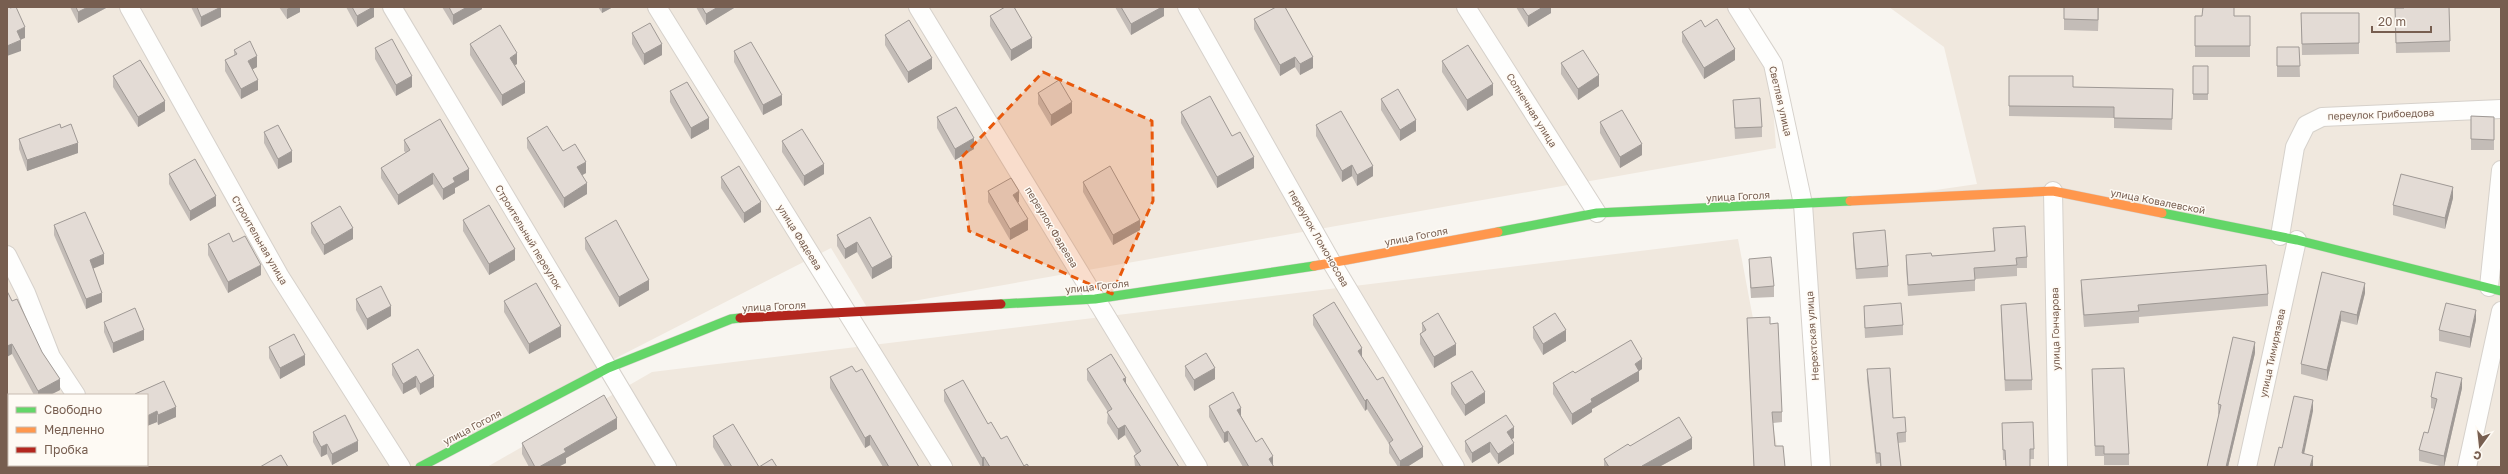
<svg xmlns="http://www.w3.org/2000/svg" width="2508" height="474" viewBox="0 0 2508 474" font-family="'Golos Text',sans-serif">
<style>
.residential{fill:#f0e8de;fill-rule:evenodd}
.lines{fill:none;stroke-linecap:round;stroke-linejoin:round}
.street-casing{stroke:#d6d1cb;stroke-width:20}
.fast-casing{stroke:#d8d2cc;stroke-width:10}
.slow-casing{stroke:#d8d2cc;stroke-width:10}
.jam-casing{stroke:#d8d2cc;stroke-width:10}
.street{stroke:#fefefd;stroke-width:18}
.fast{stroke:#63d668;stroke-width:9}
.slow{stroke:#ff974d;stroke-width:9}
.jam{stroke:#b3261e;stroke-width:9}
.wall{fill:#c3bcb7}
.shaded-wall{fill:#9f9995}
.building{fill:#e3dbd5;stroke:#9f9995}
.marked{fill:#e8590c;fill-opacity:0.2;stroke:#e8590c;stroke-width:3;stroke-dasharray:8 5;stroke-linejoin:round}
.labels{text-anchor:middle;stroke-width:3;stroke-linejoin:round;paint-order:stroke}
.street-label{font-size:10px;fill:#775e50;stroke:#fefaf4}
</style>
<rect width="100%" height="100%" fill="#f8f5f0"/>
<path class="residential" d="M 7,7 L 1734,7 L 1770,66 L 1776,148 L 868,309 L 831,248 L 618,357 L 421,467 L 7,467 ZM 9,395 L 147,395 L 147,465 L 9,465 Z
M 1889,7 L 2501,7 L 2501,467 L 1826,467 L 1812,208 L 1977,184 L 1944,47 Z
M 1738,239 L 1781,467 L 487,467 L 652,372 Z"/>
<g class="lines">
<defs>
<path id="street" d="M 129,7 L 279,275 L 401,467
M 392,7 L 667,467
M 657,7 L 943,467
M 918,7 L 1198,467
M 1187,7 L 1332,263 L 1455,467
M 1466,7 L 1597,213
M 1737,7 L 1773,64 L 1803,204 L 1821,467
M 2053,191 L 2058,467
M 2280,236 L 2295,147 L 2306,125 L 2322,117 L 2501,109
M 7,255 L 26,293 L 51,357 L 76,395
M 2489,287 L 2501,170
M 123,465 L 125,467
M 2247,467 L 2297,240
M 2467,467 L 2501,311"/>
<path id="fast" d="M 2162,213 L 2297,240 L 2501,291
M 1498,232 L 1597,213 L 1850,201
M 1001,304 L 1095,299 L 1314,266
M 420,467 L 608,368 L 731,319 L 740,318"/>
<path id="slow" d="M 1850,201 L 2053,191 L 2162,213
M 1314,266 L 1498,232"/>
<path id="jam" d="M 740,318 L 1001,304"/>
</defs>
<use href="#street" class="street-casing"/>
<use href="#fast" class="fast-casing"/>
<use href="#slow" class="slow-casing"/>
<use href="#jam" class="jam-casing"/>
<use href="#street" class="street"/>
<use href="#fast" class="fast"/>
<use href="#slow" class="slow"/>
<use href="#jam" class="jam"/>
</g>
<path class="wall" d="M 70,7 L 106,7 L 106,8 L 78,23 Z
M 191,7 L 221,7 L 221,17 L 201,27 Z
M 279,7 L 300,7 L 300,12 L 287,19 Z
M 346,7 L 374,7 L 374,17 L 357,27 Z
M 442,7 L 482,7 L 482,9 L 453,25 Z
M 598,7 L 613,7 L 602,13 Z
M 696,7 L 734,7 L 734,8 L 706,25 Z
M 1115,7 L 1164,7 L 1164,16 L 1131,35 Z
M 1516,7 L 1551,7 L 1551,13 L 1528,27 Z
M 2064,7 L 2099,7 L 2098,31 L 2064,30 Z
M 2395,8 L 2450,41 L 2450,52 L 2396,53 Z
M 2301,13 L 2359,13 L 2359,54 L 2302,55 Z
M 990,16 L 1032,48 L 1011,61 L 990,26 Z
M 2195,16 L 2250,16 L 2250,57 L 2195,57 Z
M 1254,19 L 1313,68 L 1300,75 L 1295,67 L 1280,76 L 1254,29 Z
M 1705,27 L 1735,60 L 1704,79 L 1682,42 L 1682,32 Z
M 632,33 L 662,55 L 644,65 L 632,44 Z
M 885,35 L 932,69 L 908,83 L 885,45 Z
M 470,44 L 517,64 L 515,65 L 525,93 L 502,106 L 470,55 Z
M 2277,47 L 2299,47 L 2300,77 L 2277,77 Z
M 375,48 L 412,87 L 396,96 L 375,59 Z
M 234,50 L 257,67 L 252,69 L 258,90 L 241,99 L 225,71 L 225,60 L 234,55 Z
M 734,51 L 782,105 L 763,115 L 734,62 Z
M 1442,61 L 1493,95 L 1467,111 L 1442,72 Z
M 1561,63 L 1599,86 L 1578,100 L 1561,74 Z
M 2193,66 L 2208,66 L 2208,100 L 2193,100 Z
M 113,76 L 165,111 L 138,127 L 113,87 Z
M 2009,76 L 2073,87 L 2173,89 L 2172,130 L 2114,128 L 2114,118 L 2009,116 Z
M 670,91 L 709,129 L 691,139 L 670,102 Z
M 1038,93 L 1072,113 L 1051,126 L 1038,104 Z
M 1381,99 L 1416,131 L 1400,141 L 1381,110 Z
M 1733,100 L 1762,127 L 1762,137 L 1735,139 Z
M 1181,112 L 1232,136 L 1254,168 L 1217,188 L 1181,123 Z
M 2471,116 L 2494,117 L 2494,150 L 2471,150 Z
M 937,117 L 974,149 L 955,160 L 937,128 Z
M 1600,122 L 1642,155 L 1620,168 L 1600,133 Z
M 1316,125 L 1373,176 L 1357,186 L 1352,176 L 1342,182 L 1316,136 Z
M 61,128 L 78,153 L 27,171 L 19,149 L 19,139 Z
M 264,132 L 292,162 L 278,169 L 264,143 Z
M 527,138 L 563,151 L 586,173 L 582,175 L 587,194 L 564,208 L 527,148 Z
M 404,140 L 469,180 L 455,188 L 455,193 L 443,200 L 433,184 L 398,205 L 381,178 L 381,168 L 406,153 L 404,151 Z
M 782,141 L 824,174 L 804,186 L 782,152 Z
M 169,174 L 216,206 L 190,221 L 169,184 Z
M 721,177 L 761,212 L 744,223 L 721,188 Z
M 1083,182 L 1140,230 L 1113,245 L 1083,192 Z
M 988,191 L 1019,202 L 1018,202 L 1028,230 L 1010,240 L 988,202 Z
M 2453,198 L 2445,229 L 2393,215 L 2393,205 Z
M 870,217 L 892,268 L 872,279 L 857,252 L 845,259 L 837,246 L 837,235 Z
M 463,220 L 515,260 L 489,275 L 463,231 Z
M 311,223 L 353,239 L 324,255 L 311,233 Z
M 54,225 L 104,264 L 93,268 L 102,302 L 86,309 L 54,235 Z
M 1993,228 L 2027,257 L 2027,268 L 2017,268 L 2017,276 L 1975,279 L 1975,291 L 1908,296 L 1906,266 L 1906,255 L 1932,256 L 1994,251 Z
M 1853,233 L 1888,266 L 1888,277 L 1856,279 L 1853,243 Z
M 585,238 L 649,290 L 619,307 L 585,249 Z
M 233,242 L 261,275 L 228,293 L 208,255 L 208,244 Z
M 1749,259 L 1774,286 L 1774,297 L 1751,298 L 1749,270 Z
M 2322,272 L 2365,293 L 2357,325 L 2341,321 L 2327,381 L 2301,374 L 2301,364 Z
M 2081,280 L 2268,294 L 2268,306 L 2139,317 L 2139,323 L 2084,327 L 2081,292 Z
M 7,291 L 60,390 L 50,395 L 34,395 L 12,354 Z
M 356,299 L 391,316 L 367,330 L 356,310 Z
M 504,301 L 561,337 L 529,354 L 504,312 Z
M 2001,305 L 2032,380 L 2032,390 L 2005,391 L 2001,315 Z
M 1864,306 L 1903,325 L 1903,335 L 1865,338 L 1864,316 Z
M 1313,315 L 1362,357 L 1423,457 L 1407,467 L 1398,467 L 1389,453 L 1389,444 L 1367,409 L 1365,411 L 1313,325 Z
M 1747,318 L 1770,324 L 1782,412 L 1782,422 L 1773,423 L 1775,446 L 1785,467 L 1754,467 Z
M 2476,320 L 2470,348 L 2439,341 L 2439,330 Z
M 104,322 L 144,340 L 113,353 L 104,332 Z
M 1422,323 L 1456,355 L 1434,368 L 1420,344 L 1420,334 L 1422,332 Z
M 1533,327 L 1566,341 L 1543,355 L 1533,338 Z
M 269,347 L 305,365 L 280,379 L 269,358 Z
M 2255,353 L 2228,467 L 2207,467 L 2219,415 L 2218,414 L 2218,404 Z
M 392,364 L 434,376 L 434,387 L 420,395 L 416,387 L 403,394 L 392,375 Z
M 1185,366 L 1215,379 L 1194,391 L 1185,376 Z
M 1087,369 L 1126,384 L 1179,467 L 1135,467 L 1134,456 L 1136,454 L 1125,435 L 1118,440 L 1107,423 L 1108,412 L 1087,380 Z
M 1642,369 L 1639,371 L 1639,381 L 1592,409 L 1592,412 L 1572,425 L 1553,394 L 1553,383 L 1575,373 Z
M 1867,369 L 1893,418 L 1906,432 L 1906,442 L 1898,443 L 1901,467 L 1880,467 L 1880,463 L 1876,464 L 1867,380 Z
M 2092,369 L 2129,454 L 2129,465 L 2104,465 L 2104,456 L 2095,456 Z
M 856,372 L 919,467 L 883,467 L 870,445 L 865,448 L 830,388 L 830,377 Z
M 164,381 L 176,407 L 176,417 L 158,425 L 157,422 L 147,426 L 147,395 L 135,395 L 135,394 Z
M 1451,383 L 1485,403 L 1465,416 L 1451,394 Z
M 2462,388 L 2444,467 L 2419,461 L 2419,450 L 2428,433 L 2434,409 L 2431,408 L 2431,397 Z
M 944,390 L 988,424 L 1024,466 L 1029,467 L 981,467 L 944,401 Z
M 1209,406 L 1241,416 L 1256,442 L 1274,467 L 1243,467 L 1228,441 L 1224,443 L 1209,417 Z
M 2002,423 L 2034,449 L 2034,459 L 2003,460 Z
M 617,429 L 566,458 L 566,463 L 558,467 L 529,467 L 522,454 L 522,443 Z
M 313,432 L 358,451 L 332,465 L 327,454 L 321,457 L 313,442 Z
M 713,436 L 759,467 L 725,467 L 713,447 Z
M 1514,438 L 1511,439 L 1514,454 L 1498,464 L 1490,452 L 1472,463 L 1465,451 L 1465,441 Z
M 1630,446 L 1692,449 L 1659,467 L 1604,467 L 1604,459 Z"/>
<path class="shaded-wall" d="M 88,7 L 106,7 L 106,8 L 78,23 L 78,12 Z
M 221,7 L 221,17 L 201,27 L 201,17 Z
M 290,7 L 300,7 L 300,12 L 287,19 L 287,9 Z
M 373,7 L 374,7 L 374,17 L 357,27 L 357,16 Z
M 467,7 L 482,7 L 482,9 L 453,25 L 453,15 Z
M 602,7 L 613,7 L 602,13 Z
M 718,7 L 734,7 L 734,8 L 706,25 L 706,14 Z
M 1162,7 L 1164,7 L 1164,16 L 1131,35 L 1131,24 Z
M 1543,7 L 1551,7 L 1551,13 L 1528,27 L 1528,16 Z
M 25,27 L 25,38 L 17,41 L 17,31 Z
M 1032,38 L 1032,48 L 1011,61 L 1011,50 Z
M 21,40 L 21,51 L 7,56 L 7,46 Z
M 662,44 L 662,55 L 644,65 L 644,54 Z
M 1735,49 L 1735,60 L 1704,79 L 1704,68 Z
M 517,53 L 517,64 L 510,68 L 510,58 Z
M 257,56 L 257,67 L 248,72 L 248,61 Z
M 1295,57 L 1295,67 L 1280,76 L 1280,65 Z
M 1313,57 L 1313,68 L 1300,75 L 1300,64 Z
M 932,58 L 932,69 L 908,83 L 908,72 Z
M 1599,75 L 1599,86 L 1578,100 L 1578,89 Z
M 412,76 L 412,87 L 396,96 L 396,85 Z
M 258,80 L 258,90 L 241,99 L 241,89 Z
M 525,82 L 525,93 L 502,106 L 502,95 Z
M 1493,84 L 1493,95 L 1467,111 L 1467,100 Z
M 782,95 L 782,105 L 763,115 L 763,105 Z
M 165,101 L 165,111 L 138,127 L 138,117 Z
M 1072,102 L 1072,113 L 1051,126 L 1051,115 Z
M 709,118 L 709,129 L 691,139 L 691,128 Z
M 1416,120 L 1416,131 L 1400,141 L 1400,130 Z
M 974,138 L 974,149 L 955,160 L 955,149 Z
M 78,143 L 78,153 L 27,171 L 27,160 Z
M 1642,144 L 1642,155 L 1620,168 L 1620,157 Z
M 292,151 L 292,162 L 278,169 L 278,159 Z
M 1254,157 L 1254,168 L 1217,188 L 1217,177 Z
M 586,162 L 586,173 L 577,178 L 577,167 Z
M 824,164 L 824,174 L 804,186 L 804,176 Z
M 1352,165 L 1352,176 L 1342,182 L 1342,171 Z
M 1373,166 L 1373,176 L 1357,186 L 1357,175 Z
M 469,169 L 469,180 L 455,188 L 455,193 L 443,200 L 443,189 L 453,178 Z
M 433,173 L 433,184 L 398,205 L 398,195 Z
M 587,183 L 587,194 L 564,208 L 564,198 Z
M 2453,187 L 2453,198 L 2445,229 L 2445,218 Z
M 1019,191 L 1019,202 L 1013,205 L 1013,195 Z
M 216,196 L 216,206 L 190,221 L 190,211 Z
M 761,202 L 761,212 L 744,223 L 744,213 Z
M 1028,219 L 1028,230 L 1010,240 L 1010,229 Z
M 1140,220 L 1140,230 L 1113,245 L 1113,235 Z
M 353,228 L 353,239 L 324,255 L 324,245 Z
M 857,242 L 857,252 L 845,259 L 845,249 Z
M 515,249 L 515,260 L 489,275 L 489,264 Z
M 104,254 L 104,264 L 90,270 L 90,260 Z
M 892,257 L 892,268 L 872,279 L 872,268 Z
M 261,265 L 261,275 L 228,293 L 228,282 Z
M 649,280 L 649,290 L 619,307 L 619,297 Z
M 2365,283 L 2365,293 L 2357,325 L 2357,315 Z
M 102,293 L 102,302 L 86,309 L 86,299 Z
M 391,306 L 391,316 L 367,330 L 367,319 Z
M 2476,310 L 2476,320 L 2470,348 L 2470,337 Z
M 2341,311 L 2341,321 L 2327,381 L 2327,370 Z
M 561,326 L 561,337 L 529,354 L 529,344 Z
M 144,330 L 144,340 L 113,353 L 113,343 Z
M 1566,330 L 1566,341 L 1543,355 L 1543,344 Z
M 2255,342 L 2255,353 L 2228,467 L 2226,467 Z
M 12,344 L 12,354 L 7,357 L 7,346 Z
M 1456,344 L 1456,355 L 1434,368 L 1434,357 Z
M 1362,348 L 1362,358 L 1358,351 Z
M 305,355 L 305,365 L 280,379 L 280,368 Z
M 1642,359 L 1642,369 L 1639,371 L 1639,381 L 1592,409 L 1592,412 L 1572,425 L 1572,414 L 1591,399 L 1635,364 Z
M 1215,368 L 1215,379 L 1194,391 L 1194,380 Z
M 416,376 L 416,387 L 403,394 L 403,384 Z
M 434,376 L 434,387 L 420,395 L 420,384 Z
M 1126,378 L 1126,388 L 1123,379 Z
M 2462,378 L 2462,388 L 2444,467 L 2444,456 Z
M 60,379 L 60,390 L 50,395 L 38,395 L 38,391 Z
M 1485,392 L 1485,403 L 1465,416 L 1465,405 Z
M 1367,399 L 1367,409 L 1365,411 L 1365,401 Z
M 2313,400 L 2313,411 L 2302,464 L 2302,453 Z
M 176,407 L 176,417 L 158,425 L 158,415 Z
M 1241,408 L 1241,418 L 1237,410 Z
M 157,411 L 157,422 L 147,426 L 147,416 Z
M 617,418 L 617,429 L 566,458 L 566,463 L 558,467 L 539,467 L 564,449 Z
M 1125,425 L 1125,435 L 1118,440 L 1118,429 Z
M 1514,427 L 1514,438 L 1507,442 L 1507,432 Z
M 1228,431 L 1228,441 L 1224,443 L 1224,433 Z
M 870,435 L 870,445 L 865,448 L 865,438 Z
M 1692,438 L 1692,449 L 1659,467 L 1642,467 L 1642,466 Z
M 358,441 L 358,451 L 332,465 L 332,454 Z
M 1490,442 L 1490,452 L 1472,463 L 1472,453 Z
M 1514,443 L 1514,454 L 1498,464 L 1498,454 Z
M 327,444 L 327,454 L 321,457 L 321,447 Z
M 1423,447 L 1423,457 L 1407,467 L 1400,467 L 1400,461 Z
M 1273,456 L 1273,467 L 1269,459 Z
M 2313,456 L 2313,467 L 2310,467 Z
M 984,457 L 984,467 L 982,467 L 982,458 Z"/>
<path class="building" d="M 7,7 L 10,7 L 10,8 L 14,7 L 16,7 L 25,27 L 17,31 L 21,40 L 7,46 Z
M 76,7 L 88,7 L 78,12 Z
M 197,7 L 221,7 L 201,17 Z
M 352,7 L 373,7 L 357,16 Z
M 449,7 L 467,7 L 453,15 Z
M 702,7 L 718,7 L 706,14 Z
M 1005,7 L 1014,7 L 1032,38 L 1011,50 L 990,16 Z
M 1121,7 L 1162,7 L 1131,24 Z
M 1276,7 L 1285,7 L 1313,57 L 1300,64 L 1295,57 L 1280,65 L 1254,19 Z
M 1522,7 L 1543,7 L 1528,16 Z
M 2064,7 L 2098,7 L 2098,20 L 2064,19 Z
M 2203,7 L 2234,7 L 2234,16 L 2250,16 L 2250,46 L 2195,46 L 2195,16 L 2202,16 Z
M 2404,7 L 2449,7 L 2450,41 L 2396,43 L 2395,8 L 2404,8 Z
M 2301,13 L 2359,13 L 2359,43 L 2302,44 Z
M 1717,19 L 1735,49 L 1704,68 L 1682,32 L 1701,20 L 1705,27 Z
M 909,20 L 932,58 L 908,72 L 885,35 Z
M 650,23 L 662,44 L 644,54 L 632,33 Z
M 500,25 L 517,53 L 510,58 L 525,82 L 502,95 L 470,44 Z
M 392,39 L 412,76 L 396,85 L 375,48 Z
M 250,41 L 257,56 L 248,61 L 258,80 L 241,89 L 225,60 L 237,54 L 234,50 Z
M 751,42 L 782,95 L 763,105 L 734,51 Z
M 1468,45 L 1493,84 L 1467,100 L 1442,61 Z
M 2277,47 L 2299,47 L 2300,66 L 2277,66 Z
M 1583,50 L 1599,75 L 1578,89 L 1561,63 Z
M 140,60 L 165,101 L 138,117 L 113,76 Z
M 2193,66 L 2208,66 L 2208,94 L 2193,94 Z
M 2009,76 L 2073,76 L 2073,87 L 2173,89 L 2172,119 L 2114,118 L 2114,107 L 2009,106 Z
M 1059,80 L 1072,102 L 1051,115 L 1038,93 Z
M 687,82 L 709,118 L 691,128 L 670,91 Z
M 1398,89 L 1416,120 L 1400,130 L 1381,99 Z
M 1210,96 L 1232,136 L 1240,132 L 1254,157 L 1217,177 L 1181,112 Z
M 1760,98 L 1762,127 L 1735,128 L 1733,100 Z
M 956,107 L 974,138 L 955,149 L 937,117 Z
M 1622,110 L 1642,144 L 1620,157 L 1600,122 Z
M 1341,111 L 1373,166 L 1357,175 L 1352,165 L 1342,171 L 1316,125 Z
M 2471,116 L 2494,117 L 2494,140 L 2471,139 Z
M 440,119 L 469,169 L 453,178 L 455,182 L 443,189 L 433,173 L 398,195 L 381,168 L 410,150 L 404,140 Z
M 60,124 L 61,128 L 71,124 L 78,143 L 27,160 L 19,139 Z
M 278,125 L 292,151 L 278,159 L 264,132 Z
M 547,126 L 563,151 L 575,144 L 586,162 L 577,167 L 587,183 L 564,198 L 527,138 Z
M 802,129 L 824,164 L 804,176 L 782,141 Z
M 195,159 L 216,196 L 190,211 L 169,174 Z
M 739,166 L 761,202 L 744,213 L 721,177 Z
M 1110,166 L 1140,220 L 1113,235 L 1083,182 Z
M 2401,174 L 2453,187 L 2445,218 L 2393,205 Z
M 1011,178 L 1019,191 L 1013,195 L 1028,219 L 1010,229 L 988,191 Z
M 489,205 L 515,249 L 489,264 L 463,220 Z
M 340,206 L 353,228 L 324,245 L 311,223 Z
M 85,212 L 104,254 L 90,260 L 102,293 L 86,299 L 54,225 Z
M 870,217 L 892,257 L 872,268 L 857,242 L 845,249 L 837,235 Z
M 616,220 L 649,280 L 619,297 L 585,238 Z
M 2025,226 L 2027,257 L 2016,258 L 2017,265 L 1974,268 L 1975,280 L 1908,285 L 1906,255 L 1931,253 L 1932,256 L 1995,251 L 1993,228 Z
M 1885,230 L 1888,266 L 1856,269 L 1853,233 Z
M 229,233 L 233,242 L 245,236 L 261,265 L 228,282 L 208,244 Z
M 1771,257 L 1774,286 L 1751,288 L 1749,259 Z
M 2266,265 L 2268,294 L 2138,305 L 2139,311 L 2084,315 L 2081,280 Z
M 2322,272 L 2365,283 L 2357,315 L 2341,311 L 2327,370 L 2301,364 Z
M 536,283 L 561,326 L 529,344 L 504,301 Z
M 381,286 L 391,306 L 367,319 L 356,299 Z
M 7,291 L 12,301 L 17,299 L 42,352 L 60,379 L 38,391 L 12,344 L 7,346 Z
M 1334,302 L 1362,348 L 1358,351 L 1377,380 L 1383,377 L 1423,447 L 1400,461 L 1389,443 L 1393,440 L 1367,399 L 1365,401 L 1313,315 Z
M 1901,303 L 1903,325 L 1865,328 L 1864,306 Z
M 2026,303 L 2032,380 L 2005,380 L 2001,305 Z
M 2446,303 L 2476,310 L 2470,337 L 2439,330 Z
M 135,308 L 144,330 L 113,343 L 104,322 Z
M 1438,313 L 1456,344 L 1434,357 L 1420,334 L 1426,330 L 1422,323 Z
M 1555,313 L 1566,330 L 1543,344 L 1533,327 Z
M 1770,317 L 1770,324 L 1778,323 L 1782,412 L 1772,412 L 1775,446 L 1783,446 L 1785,467 L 1754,467 L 1747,318 Z
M 294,334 L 305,355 L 280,368 L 269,347 Z
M 2233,337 L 2255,342 L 2226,467 L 2207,467 L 2221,405 L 2218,404 Z
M 1631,340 L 1642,359 L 1635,364 L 1639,371 L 1591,399 L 1592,402 L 1572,414 L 1553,383 L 1573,371 L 1575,373 Z
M 418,349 L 434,376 L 420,384 L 416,376 L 403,384 L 392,364 Z
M 1206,353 L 1215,368 L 1194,380 L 1185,366 Z
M 1111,354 L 1126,378 L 1123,379 L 1179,467 L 1141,467 L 1134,456 L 1141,451 L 1125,425 L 1118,429 L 1107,412 L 1112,409 L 1087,369 Z
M 852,366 L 856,372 L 862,369 L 919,467 L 889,467 L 870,435 L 865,438 L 830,377 Z
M 1890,368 L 1893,418 L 1905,417 L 1906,432 L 1897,433 L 1901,467 L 1881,467 L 1880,453 L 1876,453 L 1867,369 Z
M 2124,368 L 2129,454 L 2104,454 L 2104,446 L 2095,446 L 2092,369 Z
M 1472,371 L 1485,392 L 1465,405 L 1451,383 Z
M 2436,372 L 2462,378 L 2444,456 L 2419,450 L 2424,432 L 2428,433 L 2437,399 L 2431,397 Z
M 963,380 L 988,424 L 991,422 L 1001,439 L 1007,436 L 1024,466 L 1027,464 L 1029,467 L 990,467 L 984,457 L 982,458 L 944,390 Z
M 164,381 L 176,407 L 158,415 L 157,411 L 147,416 L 147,395 L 136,395 L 135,394 Z
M 1233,392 L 1241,408 L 1237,410 L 1256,442 L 1262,438 L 1273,456 L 1269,459 L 1274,467 L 1249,467 L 1228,431 L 1224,433 L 1209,406 Z
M 604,395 L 617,418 L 564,449 L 566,452 L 539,467 L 535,467 L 522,443 Z
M 2294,396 L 2313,400 L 2302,453 L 2313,456 L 2310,467 L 2274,467 L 2279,447 L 2282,448 Z
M 345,415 L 358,441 L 332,454 L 327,444 L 321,447 L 313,432 Z
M 1506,415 L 1514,427 L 1507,432 L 1514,443 L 1498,454 L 1490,442 L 1472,453 L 1465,441 Z
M 1679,417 L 1692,438 L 1642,466 L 1642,467 L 1609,467 L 1604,459 L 1628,444 L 1630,446 Z
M 2033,422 L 2034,449 L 2030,449 L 2030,467 L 2006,467 L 2005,450 L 2003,450 L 2002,423 Z
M 733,424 L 759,467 L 732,467 L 713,436 Z
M 281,455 L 288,467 L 260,467 Z
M 772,459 L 777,467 L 759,467 Z
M 85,465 L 108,465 L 109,467 L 82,467 Z"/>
<path class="marked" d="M 1043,72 L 1152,121 L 1153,201 L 1112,294 L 969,231 L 960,159 Z"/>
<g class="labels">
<g class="street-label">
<text transform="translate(1781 101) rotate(77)" y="4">Светлая улица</text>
<text transform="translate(1532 110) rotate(58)" y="4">Солнечная улица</text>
<text transform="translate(2381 114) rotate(-2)" y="4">переулок Грибоедова</text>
<text transform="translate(1738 196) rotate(-3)" y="4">улица Гоголя</text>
<text transform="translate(2158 201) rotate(11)" y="4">улица Ковалевской</text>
<text transform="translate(1052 227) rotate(59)" y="4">переулок Фадеева</text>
<text transform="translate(1416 236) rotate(-11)" y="4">улица Гоголя</text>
<text transform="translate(529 237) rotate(59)" y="4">Строительный переулок</text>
<text transform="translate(800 237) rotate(58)" y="4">улица Фадеева</text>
<text transform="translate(1319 238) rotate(60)" y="4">переулок Ломоносова</text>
<text transform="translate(260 240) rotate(60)" y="4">Строительная улица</text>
<text transform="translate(1097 286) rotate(-6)" y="4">улица Гоголя</text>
<text transform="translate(774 306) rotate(-3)" y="4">улица Гоголя</text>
<text transform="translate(2055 329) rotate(-91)" y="4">улица Гончарова</text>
<text transform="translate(1812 336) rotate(-94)" y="4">Нерехтская улица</text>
<text transform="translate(2272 353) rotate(-78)" y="4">улица Тимирязева</text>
<text transform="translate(472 427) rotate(-28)" y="4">улица Гоголя</text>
</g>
</g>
<rect width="2508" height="474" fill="none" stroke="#775e50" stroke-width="16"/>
<rect x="8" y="394" width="140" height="72" fill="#fefaf4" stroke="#c8bcb2"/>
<rect x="16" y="407" width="20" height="6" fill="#63d668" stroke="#c8bcb2"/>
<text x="44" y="414" font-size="12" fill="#775e50">Свободно</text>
<rect x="16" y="427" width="20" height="6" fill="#ff974d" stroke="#c8bcb2"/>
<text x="44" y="434" font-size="12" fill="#775e50">Медленно</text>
<rect x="16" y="447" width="20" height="6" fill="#b3261e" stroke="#c8bcb2"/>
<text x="44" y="454" font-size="12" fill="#775e50">Пробка</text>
<g transform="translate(2480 446) rotate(195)" stroke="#fefaf4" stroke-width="3" paint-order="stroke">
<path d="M0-3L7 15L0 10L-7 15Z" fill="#775e50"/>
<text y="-6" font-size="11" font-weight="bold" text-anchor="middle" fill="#775e50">С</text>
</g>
<path d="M2372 26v6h59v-6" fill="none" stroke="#775e50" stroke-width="2"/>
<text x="2378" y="26" font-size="12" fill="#775e50" stroke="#fefaf4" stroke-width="3" paint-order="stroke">20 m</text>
</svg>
